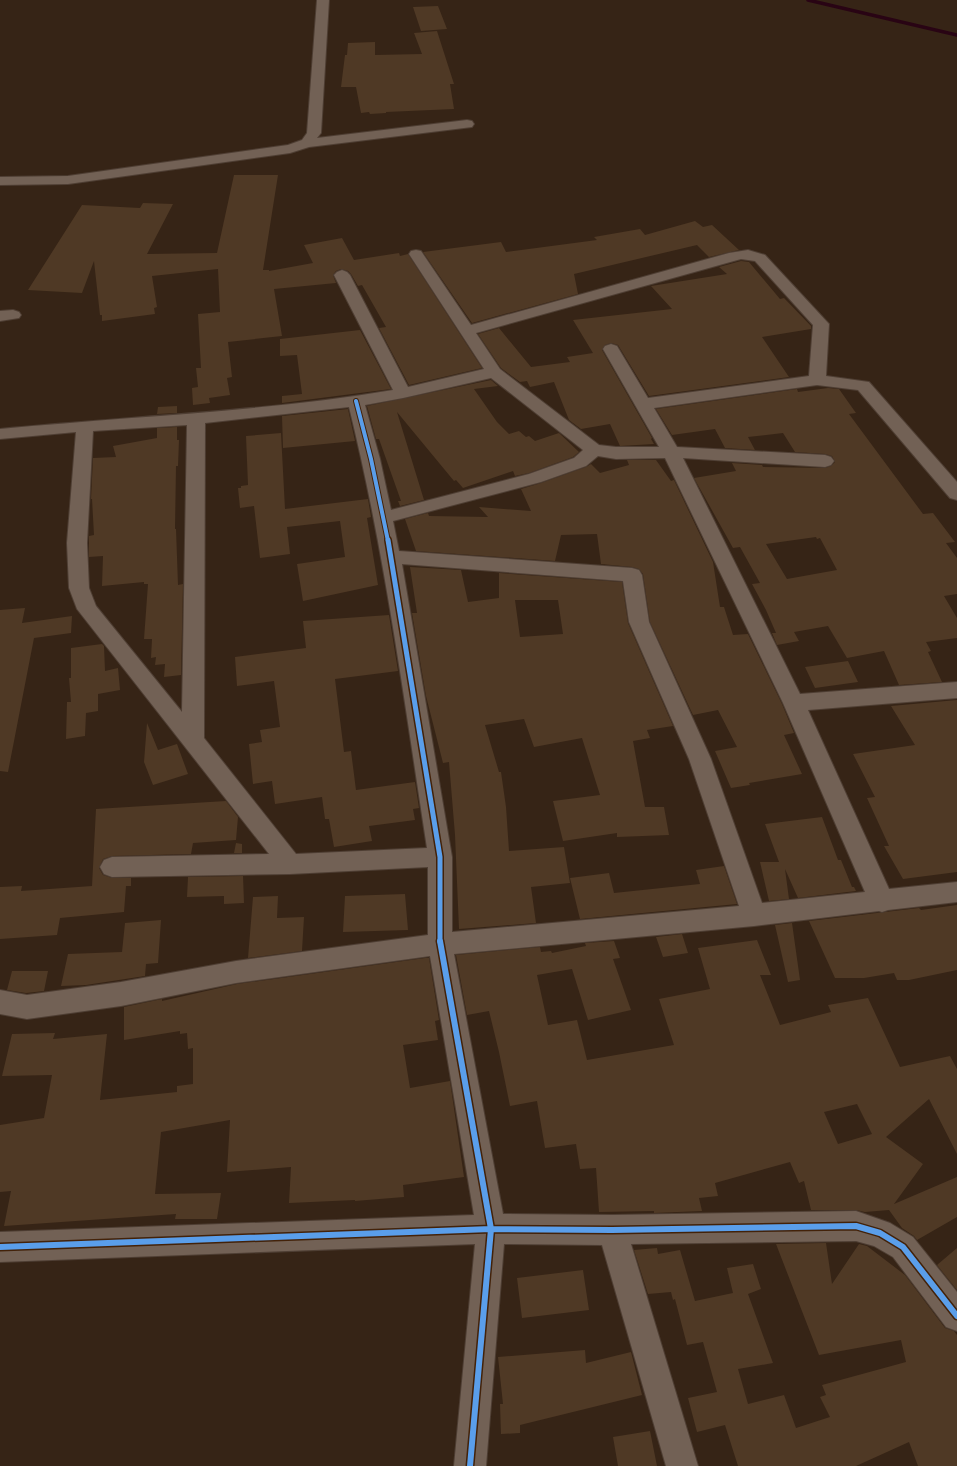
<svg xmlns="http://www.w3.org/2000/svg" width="957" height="1466" viewBox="0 0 957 1466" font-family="'Asap Condensed',sans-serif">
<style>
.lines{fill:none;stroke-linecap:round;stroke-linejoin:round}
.stream{stroke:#290414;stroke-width:3.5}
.building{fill:#4f3925;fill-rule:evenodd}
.minor-casing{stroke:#4e3e33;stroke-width:2}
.minor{fill:#726155;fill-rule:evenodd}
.cycleway-far2-casing{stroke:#432209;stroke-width:6}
.cycleway-far1-casing{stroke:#432209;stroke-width:8}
.cycleway-casing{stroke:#432209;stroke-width:9}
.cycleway-far2{stroke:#5a9eea;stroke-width:4}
.cycleway-far1{stroke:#5a9eea;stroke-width:5}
.cycleway{stroke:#5a9eea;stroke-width:6}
</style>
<rect width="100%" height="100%" fill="#362416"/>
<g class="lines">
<path class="stream" d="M 808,0 L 957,35"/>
</g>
<path class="building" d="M 438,6 L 447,29 L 421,31 L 413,7 Z
M 437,31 L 454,84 L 450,84 L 454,109 L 386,112 L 386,113 L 370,114 L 369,112 L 361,113 L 356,87 L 341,87 L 345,55 L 347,55 L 348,43 L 375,42 L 375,55 L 422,54 L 414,33 Z
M 234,175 L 278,175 L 263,270 L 269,270 L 269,271 L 313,263 L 304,245 L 342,238 L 354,260 L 399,253 L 400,256 L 408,254 L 482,368 L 409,385 L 379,328 L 386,327 L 362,285 L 358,286 L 351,274 L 348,271 L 341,269 L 336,271 L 333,275 L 336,283 L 274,289 L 282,336 L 228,342 L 232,377 L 227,378 L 230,395 L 209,398 L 210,403 L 193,405 L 192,388 L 198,387 L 196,368 L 201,368 L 198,314 L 220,312 L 218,269 L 152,276 L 157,307 L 154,308 L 155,314 L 102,321 L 102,315 L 100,315 L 94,261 L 82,293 L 28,290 L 82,205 L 140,208 L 143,203 L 173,204 L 147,254 L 217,253 Z
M 695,221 L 703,227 L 712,225 L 739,250 L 709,257 L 697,245 L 574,274 L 578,294 L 472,323 L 423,252 L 501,242 L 506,252 L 597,240 L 594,237 L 640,229 L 645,235 Z
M 741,261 L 749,262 L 780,299 L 784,298 L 811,326 L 811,329 L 762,337 L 789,377 L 649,396 L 618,345 L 611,343 L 605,345 L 602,350 L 652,438 L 651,439 L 654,444 L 620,446 L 610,424 L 581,429 L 569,420 L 554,382 L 530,387 L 527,381 L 520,382 L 501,368 L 478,334 L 499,328 L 531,367 L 570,362 L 567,357 L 593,353 L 573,320 L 672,309 L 651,286 L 727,274 L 719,267 Z
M 360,330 L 391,389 L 282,403 L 282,396 L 302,394 L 297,355 L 280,356 L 280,339 Z
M 491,380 L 498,386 L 474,389 L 497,422 L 509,434 L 519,431 L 526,437 L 529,436 L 535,441 L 559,433 L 579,452 L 573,457 L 529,473 L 515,476 L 513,471 L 463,488 L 456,480 L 454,481 L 397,412 L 424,500 L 400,506 L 398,501 L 401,501 L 379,439 L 376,439 L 367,406 Z
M 828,388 L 839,389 L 856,413 L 849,414 L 923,514 L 933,513 L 955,542 L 946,543 L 957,558 L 957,594 L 944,596 L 957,618 L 957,638 L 926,642 L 931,651 L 928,652 L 942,682 L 899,685 L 884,651 L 847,658 L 828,626 L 794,632 L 799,641 L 777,645 L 772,633 L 776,633 L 766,610 L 752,584 L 760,583 L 740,547 L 733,548 L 694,478 L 736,471 L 732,463 L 762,465 L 763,467 L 825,468 L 831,466 L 835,462 L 832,456 L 825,454 L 795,452 L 783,433 L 748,437 L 755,450 L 725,448 L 715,429 L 672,435 L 656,409 L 797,389 L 798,392 ZM 816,537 L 817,539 L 820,538 L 837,570 L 787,579 L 766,544 Z
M 177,406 L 177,413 L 157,414 L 158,407 Z
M 348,409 L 355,441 L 283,448 L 282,416 Z
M 177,427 L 177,440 L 179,440 L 178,466 L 176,466 L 175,529 L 176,529 L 178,585 L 183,584 L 181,675 L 164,677 L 165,664 L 155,665 L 156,657 L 151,658 L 152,639 L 144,639 L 148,584 L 144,584 L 144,582 L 102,586 L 103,556 L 89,557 L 89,536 L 94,535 L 92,499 L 91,499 L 93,458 L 116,457 L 113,446 L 157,438 L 157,428 Z
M 281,433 L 285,509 L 368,499 L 371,517 L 367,518 L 378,585 L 303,601 L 297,564 L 345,557 L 340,521 L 287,527 L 290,554 L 260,558 L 254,506 L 240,508 L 238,488 L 241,488 L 241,486 L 248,485 L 246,436 Z
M 627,460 L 656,460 L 671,481 L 674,480 L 713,562 L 720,607 L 724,607 L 733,635 L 748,634 L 782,704 L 794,733 L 784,735 L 802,774 L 749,783 L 750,785 L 731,788 L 715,751 L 737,747 L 718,710 L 693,715 L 650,622 L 643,574 L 639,569 L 632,567 L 601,564 L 597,534 L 561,535 L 555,561 L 416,551 L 405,519 L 428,513 L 429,516 L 488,517 L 479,507 L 531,511 L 521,489 L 541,483 L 586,467 L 591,464 L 600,473 L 629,465 Z
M 410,567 L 461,570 L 468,602 L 499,598 L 499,573 L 622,582 L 628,623 L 673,726 L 647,730 L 650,738 L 633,741 L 645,807 L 664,807 L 669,835 L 617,837 L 617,833 L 563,841 L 553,801 L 600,795 L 582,738 L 534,747 L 524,719 L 485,725 L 499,772 L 501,772 L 506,807 L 509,851 L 564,847 L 570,883 L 531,887 L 536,923 L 459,929 L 455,835 L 449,762 L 443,763 L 426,696 L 412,613 L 417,613 ZM 515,600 L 558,600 L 563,634 L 520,637 Z
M 25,608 L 22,623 L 72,616 L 71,633 L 34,638 L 8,772 L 0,771 L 0,610 Z
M 389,615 L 398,671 L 335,679 L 344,752 L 351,751 L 356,790 L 415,782 L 419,808 L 413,809 L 415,820 L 369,826 L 372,841 L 334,847 L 329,819 L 325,819 L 322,797 L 275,804 L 272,781 L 253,784 L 249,744 L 262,742 L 260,730 L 280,727 L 274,681 L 237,686 L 235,657 L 306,648 L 303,621 Z
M 102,644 L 104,646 L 105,671 L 118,668 L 120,690 L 98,694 L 98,711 L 86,713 L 85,736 L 66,739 L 67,702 L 71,702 L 69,678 L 71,678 L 71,648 Z
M 848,661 L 858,682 L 815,688 L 805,667 Z
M 957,700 L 957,872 L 903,879 L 884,846 L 889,846 L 867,798 L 875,797 L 853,754 L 915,745 L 891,706 Z
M 147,723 L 158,750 L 177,744 L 188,774 L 153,785 L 144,762 Z
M 226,801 L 238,817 L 236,840 L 193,843 L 191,854 L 112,856 L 103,859 L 99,868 L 103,875 L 112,878 L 131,878 L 131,886 L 126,886 L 124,912 L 60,918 L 57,935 L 0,939 L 0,887 L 22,886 L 21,891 L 92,886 L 96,809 Z
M 822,817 L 838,860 L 841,860 L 852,887 L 854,887 L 856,891 L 798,898 L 785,869 L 789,899 L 769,901 L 760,862 L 779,862 L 765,824 Z
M 236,843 L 242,844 L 242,853 L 234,853 Z
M 724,866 L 737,904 L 580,919 L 570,878 L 609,873 L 614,893 L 700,884 L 696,870 Z
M 243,876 L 244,903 L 224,904 L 224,896 L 187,897 L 188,877 Z
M 405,894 L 408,930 L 343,932 L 345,896 Z
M 278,896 L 277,918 L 304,917 L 302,951 L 248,958 L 253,897 Z
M 957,905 L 957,970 L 909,980 L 897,980 L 894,973 L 864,978 L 835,978 L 809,921 L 919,908 L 921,910 Z
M 161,920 L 158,963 L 146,964 L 145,976 L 86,985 L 61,986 L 68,954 L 122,952 L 125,923 Z
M 792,923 L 800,980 L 788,982 L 775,925 Z
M 682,934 L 688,953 L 663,957 L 656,937 Z
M 757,940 L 771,975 L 760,975 L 780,1025 L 831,1012 L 828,1005 L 868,998 L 900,1067 L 950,1056 L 957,1069 L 957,1154 L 929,1099 L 886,1137 L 923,1164 L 894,1204 L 957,1177 L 957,1217 L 917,1240 L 914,1236 L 902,1228 L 889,1210 L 865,1212 L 856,1210 L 811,1210 L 804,1181 L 799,1183 L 790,1162 L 715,1183 L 718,1196 L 699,1198 L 702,1211 L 654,1213 L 654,1211 L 599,1212 L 596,1168 L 580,1169 L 576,1144 L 545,1148 L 537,1101 L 510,1106 L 499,1052 L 489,1011 L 467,1015 L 456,955 L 540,947 L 541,952 L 551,951 L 552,953 L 586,946 L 585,943 L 614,941 L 620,958 L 613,959 L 631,1010 L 588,1020 L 572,969 L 537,975 L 548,1025 L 577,1020 L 587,1060 L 674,1045 L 659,999 L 710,989 L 698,948 ZM 857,1104 L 872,1134 L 838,1144 L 824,1112 Z
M 425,958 L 429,958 L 439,1020 L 435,1021 L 438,1040 L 403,1045 L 410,1088 L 450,1081 L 464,1177 L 403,1185 L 404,1197 L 355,1201 L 355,1200 L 289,1203 L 291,1167 L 227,1172 L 230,1120 L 161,1132 L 155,1194 L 221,1193 L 217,1219 L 175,1219 L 176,1214 L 4,1226 L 11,1191 L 0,1192 L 0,1125 L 44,1118 L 52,1075 L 2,1076 L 12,1034 L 55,1033 L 53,1039 L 107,1034 L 100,1100 L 177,1092 L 177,1086 L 193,1084 L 193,1048 L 188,1049 L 187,1033 L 180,1034 L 180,1031 L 124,1040 L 124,1007 L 162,999 L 162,1001 L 237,984 Z
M 12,971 L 48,971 L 44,991 L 26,993 L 7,990 Z
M 826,1243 L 832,1284 L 859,1244 L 867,1246 L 905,1275 L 945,1328 L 954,1331 L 957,1335 L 957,1466 L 918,1466 L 909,1442 L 856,1466 L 738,1466 L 725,1425 L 697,1432 L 688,1398 L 717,1392 L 703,1342 L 687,1345 L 675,1299 L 673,1300 L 671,1292 L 648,1294 L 634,1250 L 657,1248 L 658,1254 L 680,1250 L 695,1301 L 733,1293 L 727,1268 L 753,1264 L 761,1289 L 748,1294 L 773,1363 L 738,1369 L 748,1404 L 784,1395 L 796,1428 L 830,1417 L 820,1397 L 826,1395 L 822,1385 L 906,1362 L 901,1340 L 819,1355 L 776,1244 Z
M 957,1248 L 957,1290 L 937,1265 Z
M 583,1270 L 589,1310 L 522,1318 L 517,1278 Z
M 585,1350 L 586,1363 L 631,1352 L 642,1395 L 520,1425 L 520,1433 L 501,1434 L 500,1404 L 503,1404 L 498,1357 Z
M 650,1431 L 657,1466 L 618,1466 L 613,1437 Z"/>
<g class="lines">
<defs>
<path id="minor" d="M 317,0 L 329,0 L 321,133 L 317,138 L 467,120 L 472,121 L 474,124 L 472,127 L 309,147 L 290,153 L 68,184 L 0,185 L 0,177 L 68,176 L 288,145 L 302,140 L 307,133 Z
M 416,250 L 421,251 L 471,325 L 729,253 L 748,250 L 765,255 L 829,324 L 826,376 L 869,382 L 957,482 L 957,500 L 950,498 L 858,390 L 817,385 L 654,408 L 677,447 L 825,455 L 831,457 L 834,461 L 831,465 L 825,467 L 683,458 L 800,694 L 957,682 L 957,698 L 808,710 L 889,889 L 957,882 L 957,902 L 888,910 L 882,912 L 879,911 L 754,926 L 454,954 L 503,1214 L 612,1215 L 856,1211 L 890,1223 L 913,1237 L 957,1292 L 957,1331 L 946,1327 L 893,1257 L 874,1246 L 856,1241 L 631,1244 L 698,1466 L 666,1466 L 602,1245 L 504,1244 L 486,1466 L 454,1466 L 475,1244 L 0,1262 L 0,1232 L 474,1215 L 430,956 L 236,983 L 121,1006 L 27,1019 L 0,1014 L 0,990 L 27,995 L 121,982 L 236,961 L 428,935 L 428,867 L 290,874 L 112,877 L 104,874 L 100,867 L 104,860 L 112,857 L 269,854 L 77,609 L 69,588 L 67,543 L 76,432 L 0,439 L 0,429 C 131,416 263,412 393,390 L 334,275 L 337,272 L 342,270 L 347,272 L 350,275 L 408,387 L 484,369 L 409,254 L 411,251 ZM 741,259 L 755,261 L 813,325 L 809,376 L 648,398 L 617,346 L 611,344 L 605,346 L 603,349 L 659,447 L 616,447 L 599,445 L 500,369 L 476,333 ZM 491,378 L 583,450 L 574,458 L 529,474 L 391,510 L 380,459 L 365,405 L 403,398 ZM 349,407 C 385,552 404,700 427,848 L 296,854 L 204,738 L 205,423 ZM 187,425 L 182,712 L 96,606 L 89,588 L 87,543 L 93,431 ZM 598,456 L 616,459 L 665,458 L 783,703 L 865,892 L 762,903 L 711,759 L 649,622 L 642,575 L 639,570 L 632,568 L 399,551 L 393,521 L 541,482 L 586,466 ZM 402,564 L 623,581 L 629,622 L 689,759 L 739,906 L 452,932 L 452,857 Z
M 13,310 L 19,312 L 21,315 L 19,318 L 0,321 L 0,311 Z"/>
</defs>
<use href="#minor" class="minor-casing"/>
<use href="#minor" class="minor"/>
<defs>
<path id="cycleway-far2" d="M 356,401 L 371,459 L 388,541"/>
<path id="cycleway-far1" d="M 388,540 L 440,857 L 440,942"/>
<path id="cycleway" d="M 440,941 L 491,1229 L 470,1466
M 0,1247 L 491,1229 L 612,1230 L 856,1226 L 880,1233 L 903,1247 L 957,1316"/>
</defs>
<use href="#cycleway-far2" class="cycleway-far2-casing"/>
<use href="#cycleway-far1" class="cycleway-far1-casing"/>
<use href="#cycleway" class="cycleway-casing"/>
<use href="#cycleway-far2" class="cycleway-far2"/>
<use href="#cycleway-far1" class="cycleway-far1"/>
<use href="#cycleway" class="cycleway"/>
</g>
</svg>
